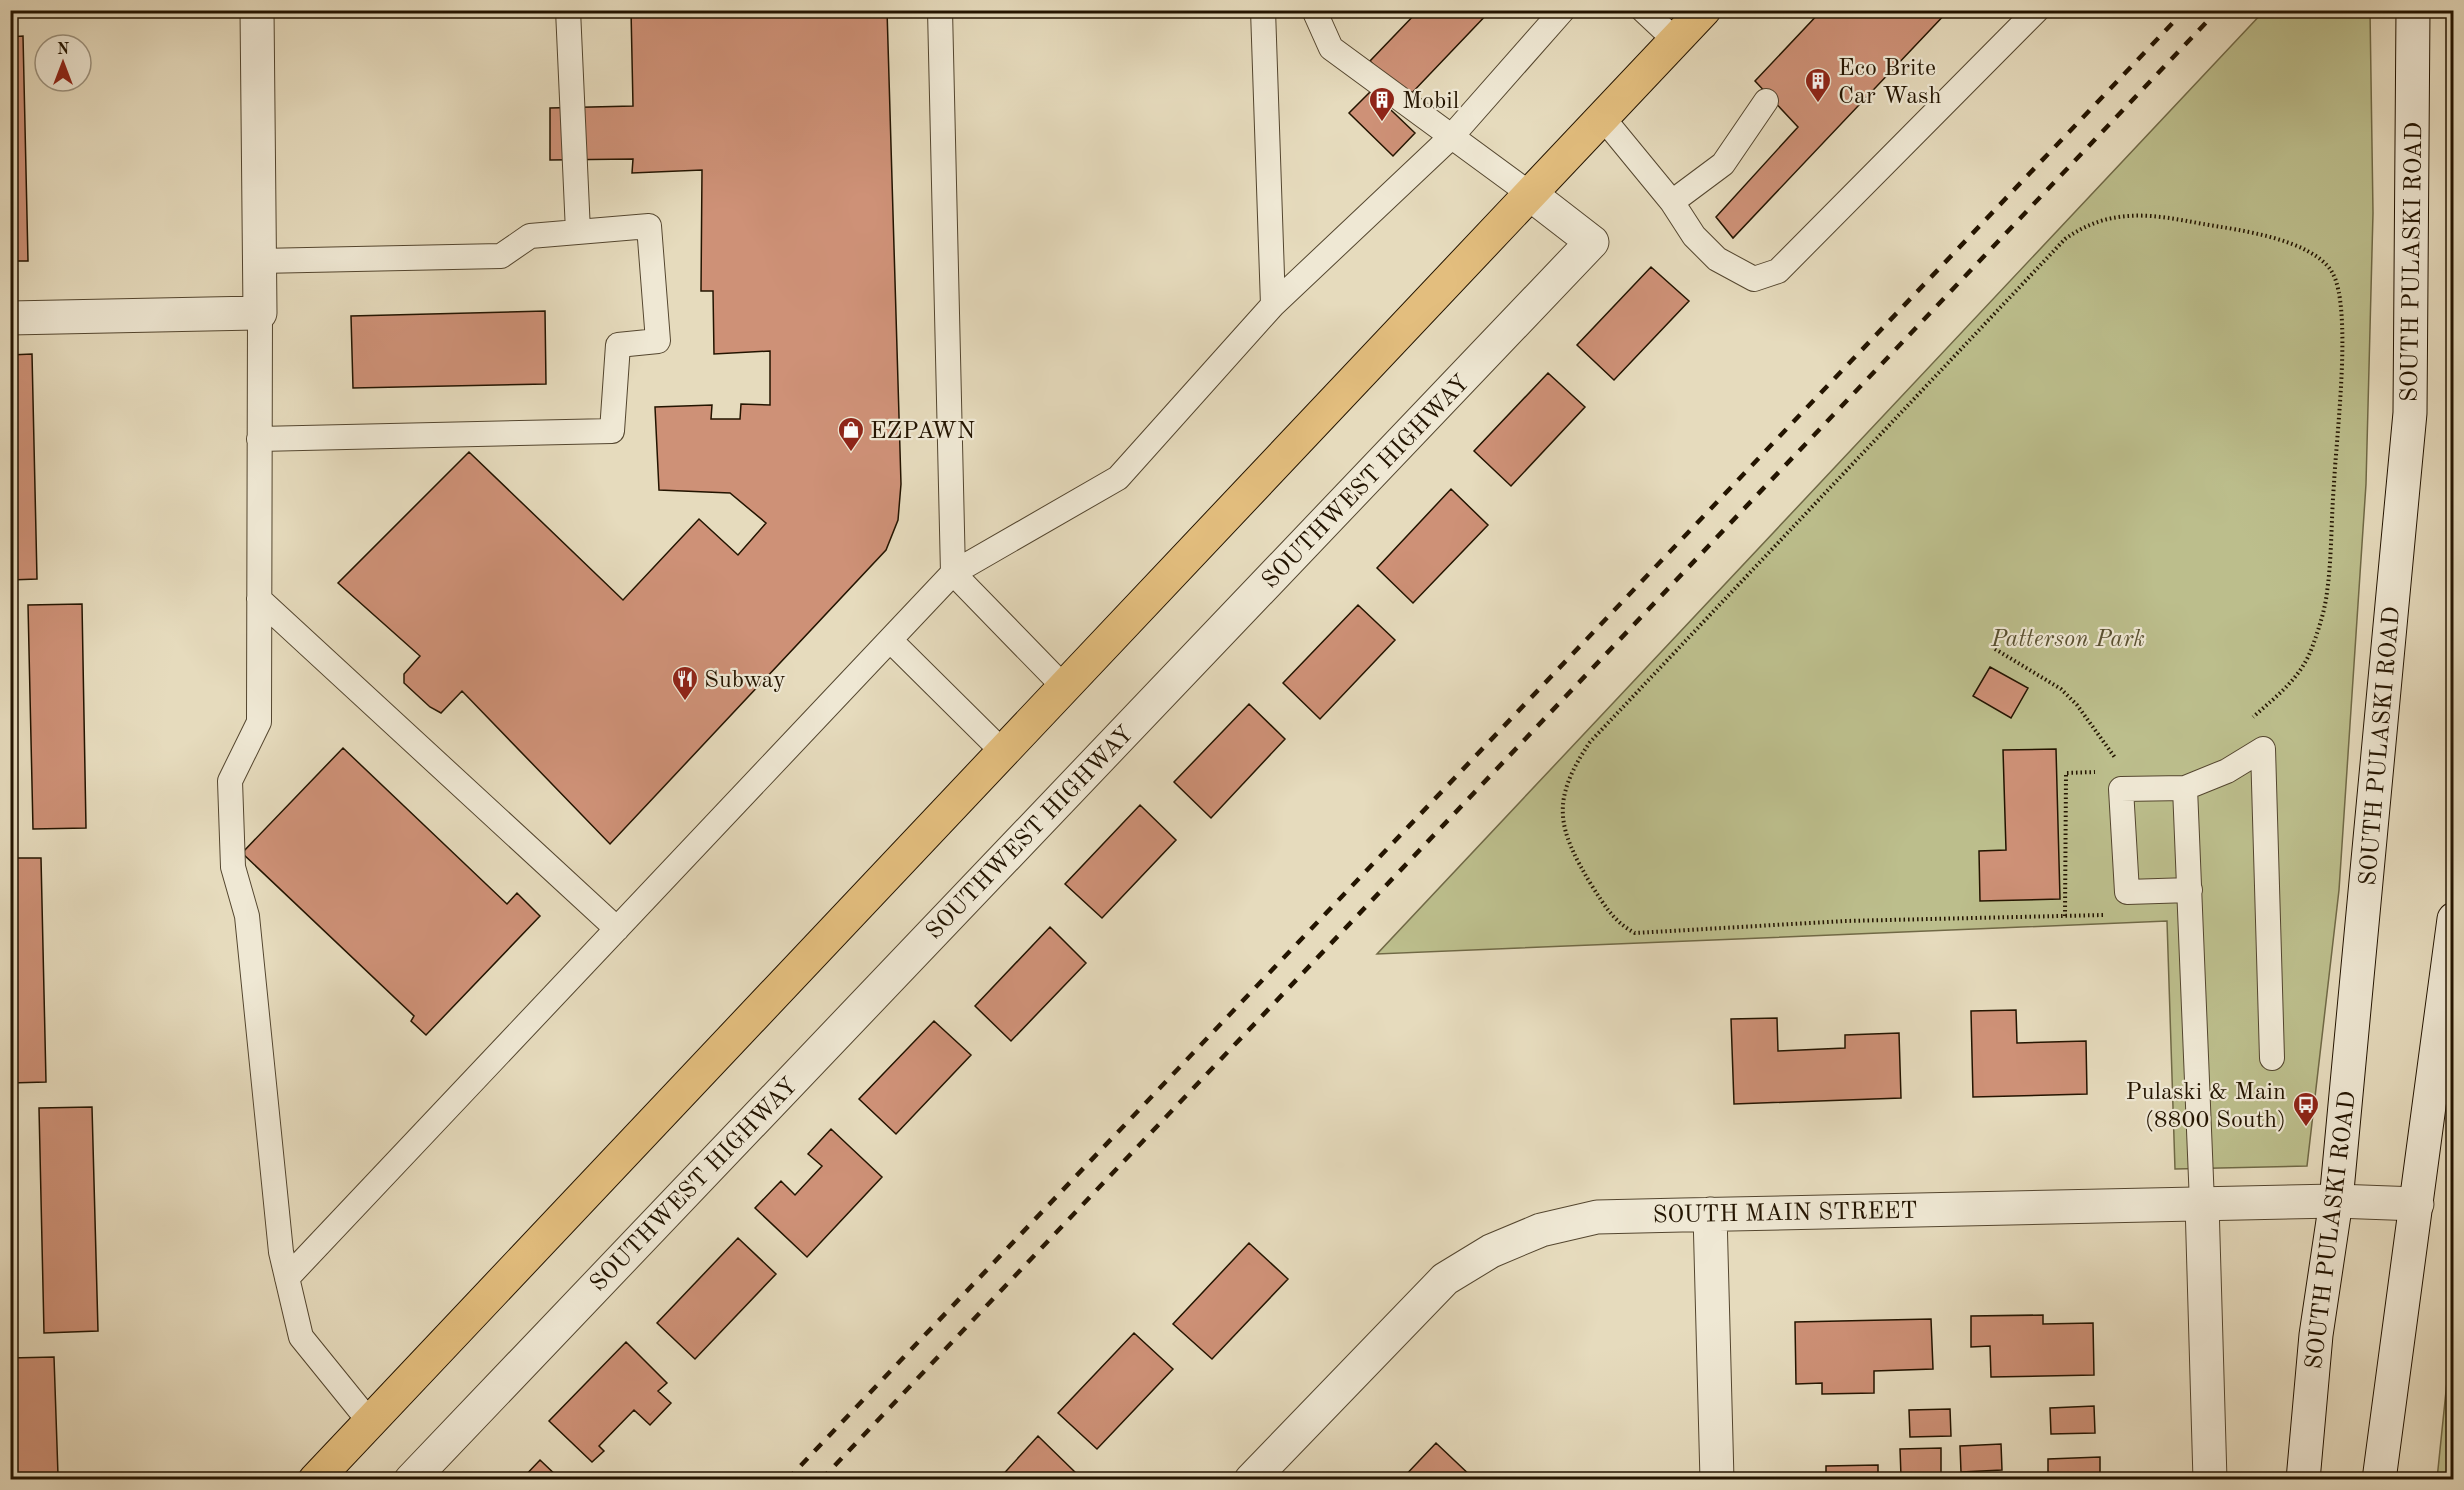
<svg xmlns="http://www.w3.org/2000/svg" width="2464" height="1490" viewBox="0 0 2464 1490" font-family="'Old Standard TT',serif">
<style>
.green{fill:#bcbe8c;stroke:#706946;stroke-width:1.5}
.building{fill:#ce9177;stroke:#231400;stroke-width:1.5}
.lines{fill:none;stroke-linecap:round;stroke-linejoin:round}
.lane-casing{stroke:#54462f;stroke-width:26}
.street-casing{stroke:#54462f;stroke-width:35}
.secondary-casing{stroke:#231400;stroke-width:35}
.primary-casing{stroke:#231400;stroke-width:35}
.path{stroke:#231400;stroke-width:4;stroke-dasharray:1.5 3;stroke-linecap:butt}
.lane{stroke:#efe8d4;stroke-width:24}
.street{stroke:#efe8d4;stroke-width:33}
.secondary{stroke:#efe8d4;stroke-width:33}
.primary{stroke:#e3be7e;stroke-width:33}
.rail{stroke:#231400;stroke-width:4.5;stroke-dasharray:10 10;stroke-linecap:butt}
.labels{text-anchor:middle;stroke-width:4.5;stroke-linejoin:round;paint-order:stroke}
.poi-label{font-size:24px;fill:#231400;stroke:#efe8d4;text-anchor:start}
.street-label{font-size:24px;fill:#231400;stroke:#efe8d4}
.park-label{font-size:24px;font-style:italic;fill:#595031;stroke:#efe8d4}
</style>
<rect width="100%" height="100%" fill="#e6dbbd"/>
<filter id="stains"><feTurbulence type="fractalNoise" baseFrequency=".00333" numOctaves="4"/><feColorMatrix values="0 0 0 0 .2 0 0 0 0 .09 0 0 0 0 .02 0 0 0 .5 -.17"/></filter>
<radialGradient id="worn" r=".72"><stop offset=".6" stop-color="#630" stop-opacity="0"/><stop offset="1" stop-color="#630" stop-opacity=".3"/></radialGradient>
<path class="green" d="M 2264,11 L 2370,11 L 2373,213 L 2366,484 L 2339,890 L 2307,1166 L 2175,1169 L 2167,921 L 1377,954 Z
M 2453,1323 L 2453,1479 L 2437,1479 Z"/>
<path class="building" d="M 631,10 L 887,10 L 901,484 L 898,520 L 886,550 L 610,844 L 462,691 L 441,713 L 430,707 L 404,683 L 404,674 L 420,656 L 338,583 L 469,452 L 623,600 L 699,519 L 738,555 L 766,523 L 730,493 L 659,490 L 655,407 L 712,405 L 711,419 L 740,419 L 741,404 L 770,405 L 770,351 L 714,354 L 713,291 L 701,291 L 702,170 L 632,173 L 633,159 L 550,160 L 550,108 L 633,106 Z
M 1419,10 L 1491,10 L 1408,97 L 1370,61 Z
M 1822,10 L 1949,10 L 1733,238 L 1716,217 L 1798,127 L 1755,81 Z
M 23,36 L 28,261 L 10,261 L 10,37 Z
M 1371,91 L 1415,133 L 1393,156 L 1349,113 Z
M 1651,267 L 1689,301 L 1614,380 L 1577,345 Z
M 545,311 L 546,384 L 353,388 L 351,316 Z
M 32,354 L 37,579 L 10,580 L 10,355 Z
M 1548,373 L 1585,407 L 1511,486 L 1474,451 Z
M 1451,489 L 1488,525 L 1413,603 L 1377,568 Z
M 82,604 L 86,828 L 33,829 L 28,605 Z
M 1358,605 L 1395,640 L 1320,719 L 1283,683 Z
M 1990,667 L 2028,688 L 2011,718 L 1973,696 Z
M 1249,704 L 1285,739 L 1211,818 L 1174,782 Z
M 343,748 L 507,904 L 517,893 L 540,916 L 426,1035 L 411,1021 L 414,1016 L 242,853 Z
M 2056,749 L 2060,899 L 1980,901 L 1979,851 L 2006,850 L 2003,750 Z
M 1140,805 L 1176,840 L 1102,918 L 1065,884 Z
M 10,858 L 41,858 L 46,1082 L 10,1083 Z
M 1050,927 L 1086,963 L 1011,1041 L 975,1006 Z
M 2016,1010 L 2017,1043 L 2086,1041 L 2087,1094 L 1973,1097 L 1971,1011 Z
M 1777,1018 L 1778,1051 L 1845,1048 L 1845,1035 L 1899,1033 L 1901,1098 L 1734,1104 L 1731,1019 Z
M 934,1021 L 971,1055 L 896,1134 L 859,1099 Z
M 92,1107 L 98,1331 L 44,1333 L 39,1108 Z
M 831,1129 L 882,1177 L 807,1257 L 755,1208 L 781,1181 L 795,1195 L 822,1166 L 808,1154 Z
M 738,1238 L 776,1274 L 695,1359 L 657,1323 Z
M 1249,1243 L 1288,1279 L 1212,1359 L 1173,1324 Z
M 2043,1315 L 2043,1324 L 2093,1323 L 2094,1375 L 1991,1377 L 1990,1346 L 1971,1347 L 1971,1316 Z
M 1931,1319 L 1933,1369 L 1874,1371 L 1874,1393 L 1822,1394 L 1822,1383 L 1796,1384 L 1795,1322 Z
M 1134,1333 L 1173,1369 L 1097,1449 L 1058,1413 Z
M 626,1342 L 667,1383 L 658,1391 L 671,1403 L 650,1425 L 634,1410 L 599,1446 L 604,1451 L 592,1462 L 549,1421 Z
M 54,1357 L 58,1475 L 10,1477 L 10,1358 Z
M 2094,1406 L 2095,1433 L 2051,1434 L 2050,1408 Z
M 1950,1409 L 1951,1436 L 1910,1437 L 1909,1410 Z
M 1038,1436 L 1076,1473 L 1070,1480 L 998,1480 Z
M 1436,1443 L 1474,1479 L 1401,1480 Z
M 2001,1444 L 2002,1470 L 1961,1472 L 1960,1446 Z
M 1941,1448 L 1941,1474 L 1901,1476 L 1900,1449 Z
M 2100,1457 L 2100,1480 L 2048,1480 L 2048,1459 Z
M 540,1460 L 561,1480 L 521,1480 Z
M 1878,1465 L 1878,1480 L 1826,1480 L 1826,1466 Z"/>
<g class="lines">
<defs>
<path id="lane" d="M 568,10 L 578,232
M 1314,10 L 1331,48 L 1530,194
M 1643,10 L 1675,40
M 1603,118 L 1672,202 L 1694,236 L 1717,259 L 1754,279 L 1778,271 L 2037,10
M 1672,202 L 1723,164 L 1766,101
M 259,261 L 501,256 L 530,236 L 649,226 L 658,341 L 618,345 L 612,431 L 259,439
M 1273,305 L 1451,137 L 1563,10
M 260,313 L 259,722 L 230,781 L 233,867 L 247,916 L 281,1252 L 301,1337 L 369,1421
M 259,599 L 617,929
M 890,640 L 1003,752
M 1064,687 L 953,573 L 1118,478 L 1273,305 L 1263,10
M 2185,788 L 2121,789 L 2127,892 L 2190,890
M 2202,1203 L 2185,788 L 2227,771 L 2263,749 L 2272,1058
M 287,1278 L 953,573 L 940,10"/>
<path id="street" d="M 10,318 L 260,313 L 257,10
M 2202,1203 L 2210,1480
M 1710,1214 L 1717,1480
M 411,1480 L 1592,242 L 1530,194
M 1251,1480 L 1445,1279 L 1491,1251 L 1541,1230 L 1597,1217 L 1682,1215 L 2336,1201 L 2417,1204"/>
<path id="secondary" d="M 2303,1480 L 2316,1335 L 2336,1201 L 2410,413 L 2413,10
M 2379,1480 L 2454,919"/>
<path id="primary" d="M 315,1480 L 1704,10"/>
</defs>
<use href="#lane" class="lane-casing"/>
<use href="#street" class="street-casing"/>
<use href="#secondary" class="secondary-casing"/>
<use href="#primary" class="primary-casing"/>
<path class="path" d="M 1995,649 L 2061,689 L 2077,705 L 2116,759
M 2103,915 L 1845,921 L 1635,933 C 1614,922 1605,906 1592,886 C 1557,828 1550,801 1590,742 L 2065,239 C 2110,207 2152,214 2203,224 C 2239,230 2312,239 2332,272 C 2353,307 2336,438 2334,484 C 2331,519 2332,557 2327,592 C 2325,610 2319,628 2313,645 C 2302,677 2278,695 2253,717
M 2065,916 L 2066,773 L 2095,772"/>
<use href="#lane" class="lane"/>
<use href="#street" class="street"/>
<use href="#secondary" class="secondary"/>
<use href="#primary" class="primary"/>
<path class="rail" d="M 787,1480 L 2185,10
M 821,1480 L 2218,10"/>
</g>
<defs>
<symbol id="building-pin" viewBox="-11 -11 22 30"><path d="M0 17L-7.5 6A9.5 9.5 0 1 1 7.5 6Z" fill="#8f2418" stroke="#efe8d4"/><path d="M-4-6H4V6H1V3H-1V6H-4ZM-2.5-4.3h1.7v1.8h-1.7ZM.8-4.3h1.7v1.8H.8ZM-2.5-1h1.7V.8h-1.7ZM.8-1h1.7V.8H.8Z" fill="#fff"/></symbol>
<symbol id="shop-pin" viewBox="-11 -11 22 30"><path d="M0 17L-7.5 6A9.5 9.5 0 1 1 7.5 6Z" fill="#8f2418" stroke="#efe8d4"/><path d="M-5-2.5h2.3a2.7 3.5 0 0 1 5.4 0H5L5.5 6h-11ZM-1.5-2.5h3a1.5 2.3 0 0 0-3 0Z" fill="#fff"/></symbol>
<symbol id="restaurant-pin" viewBox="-11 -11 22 30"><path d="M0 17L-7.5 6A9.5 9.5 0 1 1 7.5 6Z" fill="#8f2418" stroke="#efe8d4"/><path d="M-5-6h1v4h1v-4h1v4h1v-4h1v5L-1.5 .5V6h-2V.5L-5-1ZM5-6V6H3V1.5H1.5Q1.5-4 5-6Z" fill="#fff"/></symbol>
<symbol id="bus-pin" viewBox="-11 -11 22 30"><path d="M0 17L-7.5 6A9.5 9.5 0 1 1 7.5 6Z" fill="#8f2418" stroke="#efe8d4"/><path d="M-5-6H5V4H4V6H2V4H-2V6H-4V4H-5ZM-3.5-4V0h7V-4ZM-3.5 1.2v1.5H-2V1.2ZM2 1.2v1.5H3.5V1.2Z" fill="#fff"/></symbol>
</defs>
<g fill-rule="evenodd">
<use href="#building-pin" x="1803" y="66" width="30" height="40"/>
<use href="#building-pin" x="1367" y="85" width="30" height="40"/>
<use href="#shop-pin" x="836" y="415" width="30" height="40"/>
<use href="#restaurant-pin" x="670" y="664" width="30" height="40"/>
<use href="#bus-pin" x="2291" y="1090" width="30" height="40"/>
</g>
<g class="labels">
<g class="poi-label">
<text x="1838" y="75">Eco Brite<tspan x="1838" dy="28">Car Wash</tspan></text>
<text x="1402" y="108">Mobil</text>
<text x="870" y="438">EZPAWN</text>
<text x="704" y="687">Subway</text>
<text x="2286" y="1099" text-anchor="end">Pulaski &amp; Main<tspan x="2286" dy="28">(8800 South)</tspan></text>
</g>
<g class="street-label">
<text transform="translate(2411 262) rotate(-89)" y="8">SOUTH PULASKI ROAD</text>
<text transform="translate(1365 481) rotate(-46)" y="8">SOUTHWEST HIGHWAY</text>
<text transform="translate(2379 746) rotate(-85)" y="8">SOUTH PULASKI ROAD</text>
<text transform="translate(1029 832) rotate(-46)" y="8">SOUTHWEST HIGHWAY</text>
<text transform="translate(693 1184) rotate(-46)" y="8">SOUTHWEST HIGHWAY</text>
<text transform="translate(1785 1212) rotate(-1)" y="8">SOUTH MAIN STREET</text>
<text transform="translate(2330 1230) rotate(-83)" y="8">SOUTH PULASKI ROAD</text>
</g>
<g class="park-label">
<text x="2068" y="646">Patterson Park</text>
</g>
</g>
<rect width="2464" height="1490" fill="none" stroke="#e6dbbd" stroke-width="36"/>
<rect x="12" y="12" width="2440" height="1466" fill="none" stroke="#231400" stroke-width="3"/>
<rect x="18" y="18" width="2428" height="1454" fill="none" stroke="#231400" stroke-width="1.5"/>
<g transform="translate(63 63)"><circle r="28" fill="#efe8d4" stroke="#9d937f" stroke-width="1.5"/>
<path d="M0-4.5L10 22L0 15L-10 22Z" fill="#8f2418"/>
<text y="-9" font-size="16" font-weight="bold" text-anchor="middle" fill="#231400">N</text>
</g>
<rect width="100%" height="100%" filter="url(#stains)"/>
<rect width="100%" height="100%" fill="url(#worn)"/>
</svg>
